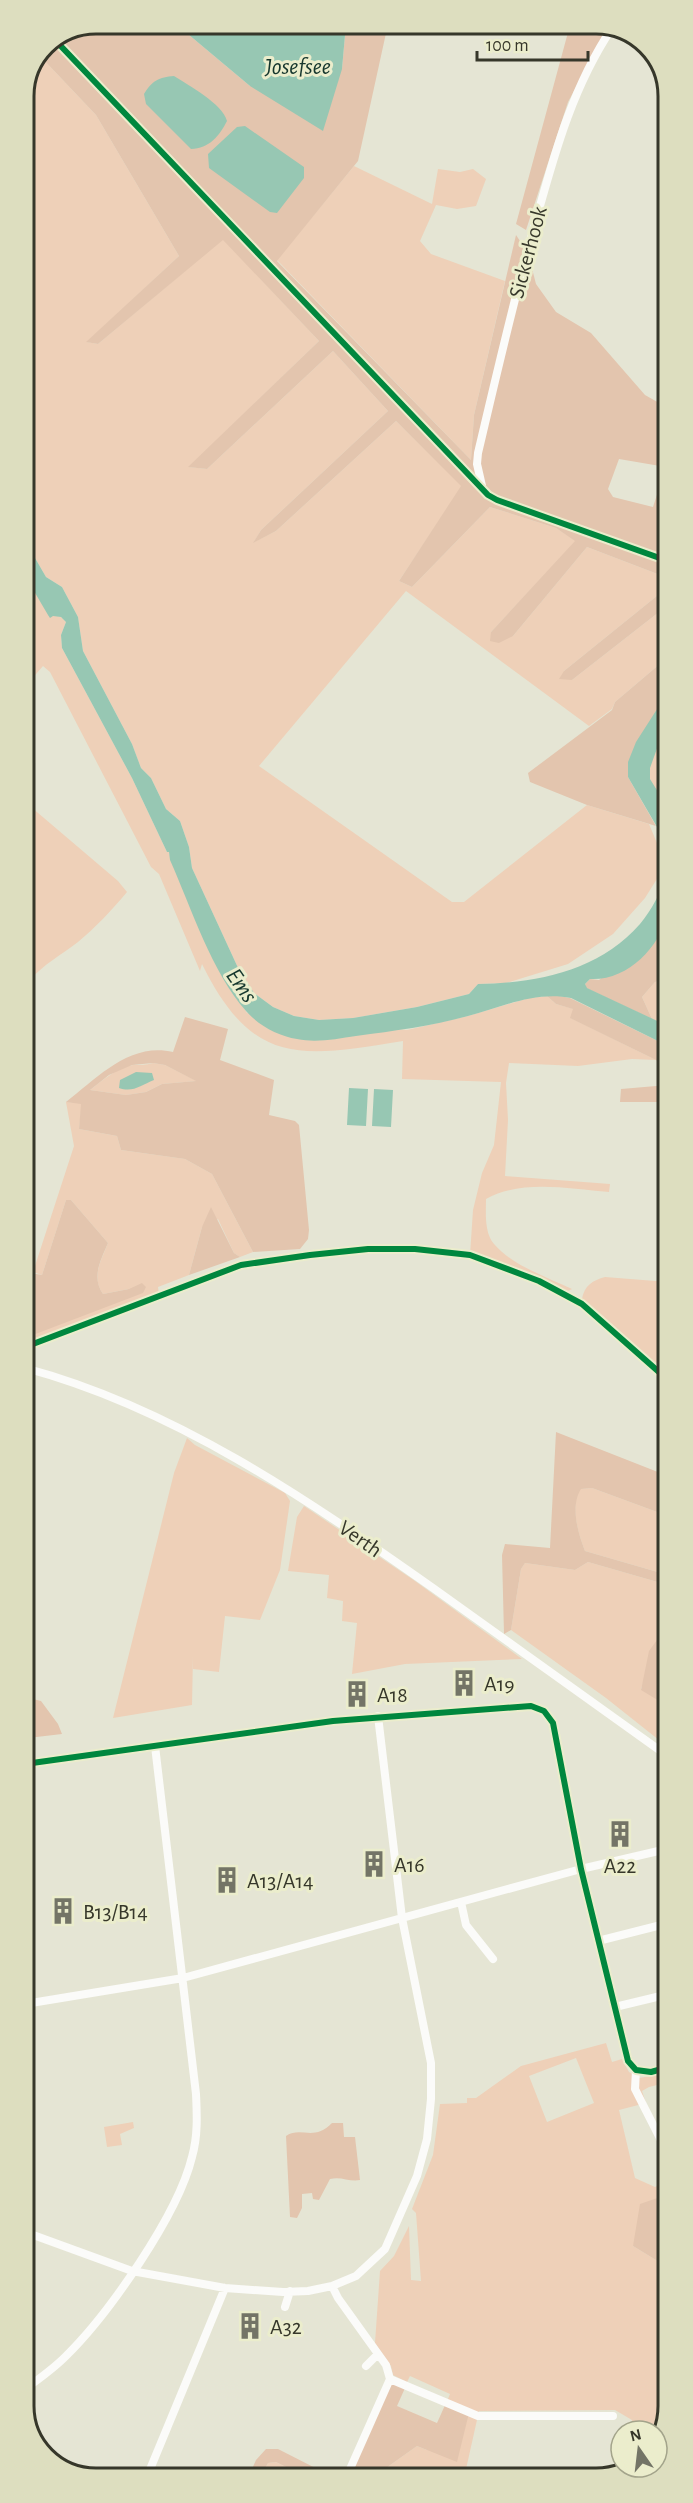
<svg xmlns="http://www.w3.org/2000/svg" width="693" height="2503" viewBox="0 0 693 2503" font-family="'Alegreya Sans',sans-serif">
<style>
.green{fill:#eed0b8;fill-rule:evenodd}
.forest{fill:#e3c5ae;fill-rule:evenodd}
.water{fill:#97c7b3}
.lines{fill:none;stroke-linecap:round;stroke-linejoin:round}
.minor{stroke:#fbfbf9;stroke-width:8}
.cycleway-casing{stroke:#ebedcc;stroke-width:10}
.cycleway{stroke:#00873e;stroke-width:6}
.labels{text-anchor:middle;stroke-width:6;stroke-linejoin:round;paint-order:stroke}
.street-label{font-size:22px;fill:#36372a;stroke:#ebedcc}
.poi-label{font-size:22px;fill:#36372a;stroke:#ebedcc;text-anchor:start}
.water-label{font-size:24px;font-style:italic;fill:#15362d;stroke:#ebedcc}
.rim{fill:none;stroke:#36372a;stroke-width:3}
</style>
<rect width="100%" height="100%" fill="#e5e5d4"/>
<path class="green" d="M 615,29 L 644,42 L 649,50 L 620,40 Z
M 41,57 L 96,115 L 179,256 L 87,342 L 98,344 L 223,239 L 319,341 L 189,467 L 207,469 L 333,351 L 388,411 L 261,530 L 254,542 L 276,531 L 396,421 L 462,486 L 399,581 L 412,587 L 490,507 L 556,528 L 576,541 L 491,632 L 513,636 L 587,547 L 668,578 L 668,587 L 564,671 L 572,680 L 668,605 L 668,657 L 615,702 L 612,709 L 589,726 L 406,591 L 259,766 L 452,902 L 464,902 L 587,805 L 649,824 L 662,855 L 660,874 L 645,898 L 613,934 L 568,964 L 506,983 L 478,984 L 469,994 L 417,1007 L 353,1018 L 319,1020 L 294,1016 L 273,1007 L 254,993 L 239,970 L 192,868 L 189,847 L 180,821 L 166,809 L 151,778 L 141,768 L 132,744 L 83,651 L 78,617 L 62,587 L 46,577 L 24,539 L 24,97 Z
M 354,166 L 432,204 L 438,169 L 460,172 L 473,169 L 486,179 L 476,206 L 457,209 L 436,205 L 420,241 L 431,254 L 505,281 L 474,415 L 471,460 L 277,260 Z
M 24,574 L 48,613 L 61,617 L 66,622 L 61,635 L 62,648 L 132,778 L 167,852 L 169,852 L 171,860 L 212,956 L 247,1013 L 407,1030 L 468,1016 L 529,998 L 547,996 L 556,1004 L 574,1009 L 571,1018 L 656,1060 L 632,1059 L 578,1066 L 509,1063 L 506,1083 L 508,1120 L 505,1176 L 610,1184 L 609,1192 C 568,1189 523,1179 486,1199 C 486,1213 484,1232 494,1244 C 513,1266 547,1277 572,1289 L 564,1293 L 470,1255 L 473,1210 L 482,1173 L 494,1145 L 501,1082 L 402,1079 L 403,1041 C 302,1057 253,1068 202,964 L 200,971 L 159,874 L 151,867 L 50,672 L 43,666 L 24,688 Z
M 668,730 L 668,808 C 663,799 653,789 650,779 C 645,763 660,742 668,730 Z
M 24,801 L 118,881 L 127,892 C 112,910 96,927 78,942 C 61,955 44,964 30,980 L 25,976 Z
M 668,978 L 668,1026 L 652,1019 L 642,997 L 655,982 Z
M 153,1063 L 165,1065 L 197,1081 L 162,1084 L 146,1092 L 126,1095 L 90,1090 C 102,1081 117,1067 133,1065 C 140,1065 146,1065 153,1063 Z
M 66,1102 L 82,1103 L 79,1129 L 117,1136 L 121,1150 L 185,1159 L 212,1174 L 253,1252 L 240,1257 L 234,1253 L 218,1219 L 202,1227 L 189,1275 L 158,1287 L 159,1295 L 25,1347 L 25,1338 L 142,1283 L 129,1289 L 103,1294 C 91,1277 101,1261 108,1243 L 71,1200 L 66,1200 L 42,1275 L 33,1272 L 74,1146 Z
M 605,1277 L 668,1282 L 668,1375 L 582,1299 C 584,1286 593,1280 605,1277 Z
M 187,1438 L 195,1445 L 285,1493 L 290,1501 L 280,1570 L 260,1620 L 225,1616 L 219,1672 L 193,1669 L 193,1656 L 192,1705 L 113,1718 L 174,1473 Z
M 592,1488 L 668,1516 L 668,1575 L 585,1551 C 578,1533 570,1506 580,1489 Z
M 304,1506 L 415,1581 L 522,1659 L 405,1664 L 352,1674 L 357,1623 L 342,1621 L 343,1601 L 327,1598 L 329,1575 L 288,1571 L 297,1517 Z
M 588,1562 L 668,1585 L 669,1642 L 657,1640 L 641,1689 L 669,1707 L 669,1748 L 606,1698 L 511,1630 L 521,1569 L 525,1563 L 575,1570 Z
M 606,2043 L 612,2062 L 622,2059 L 629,2072 L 639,2078 L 669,2073 L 669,2082 L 649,2087 L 642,2091 L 646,2103 L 619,2110 L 635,2178 L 655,2187 L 669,2180 L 669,2194 L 662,2197 L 633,2246 L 669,2268 L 669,2406 L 657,2441 L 657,2431 L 631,2431 L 632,2420 L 615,2410 L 479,2411 L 464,2478 L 372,2478 L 417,2446 L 427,2450 L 450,2394 L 410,2376 L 407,2382 L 393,2375 L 391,2366 L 375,2343 L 380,2271 L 394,2256 L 409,2226 L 411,2280 L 421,2281 L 416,2213 L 412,2209 L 433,2155 L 440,2104 L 467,2103 L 467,2098 L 476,2098 L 521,2066 ZM 576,2058 L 594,2103 L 547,2122 L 529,2076 Z
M 133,2122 L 134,2128 L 120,2134 L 122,2145 L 107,2147 L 104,2127 Z
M 276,2462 L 308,2478 L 260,2478 L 268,2463 Z"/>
<path class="forest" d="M 100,24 L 176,24 L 250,86 L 342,69 L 346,24 L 388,24 L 358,161 L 277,261 L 471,460 L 474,415 L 516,235 L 528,253 L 536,284 L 556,312 L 591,333 L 645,395 L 668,408 L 668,578 L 587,547 L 513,636 L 499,643 L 490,641 L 491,632 L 575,541 L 556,528 L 490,507 L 412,587 L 399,581 L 461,486 L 396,421 L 276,531 L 253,543 L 261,530 L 388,411 L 333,351 L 207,469 L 188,467 L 319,341 L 223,240 L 98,344 L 86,342 L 179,256 L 96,115 L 41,57 L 46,45 ZM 619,459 L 666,467 L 653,507 L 613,497 L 608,489 Z
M 570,25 L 609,26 L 568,102 L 526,230 L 516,224 Z
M 668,587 L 668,605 L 572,680 L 559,679 L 564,671 Z
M 668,657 L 668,692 L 652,719 L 628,777 L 656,826 L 587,805 L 530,782 L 528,773 L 612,710 L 615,702 Z
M 668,912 L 668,978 L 655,982 L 642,997 L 652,1019 L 586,988 L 585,984 L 590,979 L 599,980 L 662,929 Z
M 554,995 L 570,998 L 668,1046 L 668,1068 L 656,1060 L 570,1018 L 573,1009 L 556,1004 L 547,996 Z
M 185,1017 L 228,1029 L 220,1060 L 274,1080 L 269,1115 L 295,1121 L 299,1125 L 309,1230 L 308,1239 L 300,1249 L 253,1252 L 212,1174 L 185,1159 L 121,1150 L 117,1136 L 79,1129 L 81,1104 L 66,1102 C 98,1077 130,1042 173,1052 ZM 153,1063 L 165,1065 L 196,1081 L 162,1084 L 146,1092 L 126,1095 L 90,1090 L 109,1075 L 132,1065 Z
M 668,1085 L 668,1102 L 620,1102 L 621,1089 Z
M 66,1200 L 71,1200 L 108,1243 C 101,1260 91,1277 103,1294 L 129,1289 L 142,1283 L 146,1287 L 143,1293 L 25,1338 L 25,1272 L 42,1275 Z
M 211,1207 L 234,1253 L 240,1257 L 189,1275 L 202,1227 Z
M 556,1432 L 668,1476 L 668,1516 L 592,1488 L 581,1489 C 570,1506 578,1533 585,1551 L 668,1575 L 668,1585 L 588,1562 L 575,1570 L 525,1563 L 521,1569 L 511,1630 L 504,1634 L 502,1555 L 505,1544 L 550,1548 Z
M 657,1640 L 669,1642 L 669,1707 L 641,1690 L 649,1651 Z
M 25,1697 L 41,1701 L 58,1724 L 62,1734 L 28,1738 L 26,1751 Z
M 332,2123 L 343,2123 L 344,2137 L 355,2137 L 360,2180 C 349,2182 341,2176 330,2179 L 319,2200 L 313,2199 L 312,2193 L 302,2194 L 302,2208 L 297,2218 L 290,2217 L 286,2136 C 301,2126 314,2142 332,2123 Z
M 669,2194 L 669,2268 L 633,2246 L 640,2204 Z
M 389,2382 L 405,2388 L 397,2406 L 437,2423 L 446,2403 L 469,2413 L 457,2462 L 417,2446 L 372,2478 L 346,2478 Z
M 266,2449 L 278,2449 L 335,2478 L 308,2478 L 276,2462 L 268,2463 L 260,2478 L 248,2478 L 256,2460 Z"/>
<path class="water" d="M 176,24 L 346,24 L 342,69 L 323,131 L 250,86 Z
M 174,76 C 188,85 223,104 227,121 C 220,135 209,149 191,149 L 146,104 L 144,94 C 152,81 159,77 174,76 Z
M 245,126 L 304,167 L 304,178 L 277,213 L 270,212 L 209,168 L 208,154 L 237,127 Z
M 24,539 L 46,577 L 62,587 L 78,617 L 83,651 L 132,744 L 141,768 L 151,778 L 166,809 L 180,821 L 189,847 L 192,868 L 239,970 L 254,993 L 273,1007 L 294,1016 L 319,1020 L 353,1018 L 417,1007 L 469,994 L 478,984 C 537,983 599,971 640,924 C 652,910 660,892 668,876 C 668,887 670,902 668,914 C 659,948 627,981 590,979 L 585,984 L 587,988 L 668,1026 L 668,1046 L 571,998 C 535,991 502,1007 468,1016 C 431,1026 394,1031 356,1036 C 336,1039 316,1043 297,1039 C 278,1036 258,1025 246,1011 C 212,973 191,907 170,860 L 169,852 L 167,852 L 132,778 L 62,648 L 61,635 L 66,622 L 61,617 L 53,616 L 50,618 L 48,615 L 24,574 Z
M 668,692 L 668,730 L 659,743 L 650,768 L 650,779 L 668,808 L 668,846 L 628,777 L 628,762 L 636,742 Z
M 136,1072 L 152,1073 L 154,1080 C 141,1085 133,1093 119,1088 L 120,1080 Z
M 349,1088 L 368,1089 L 366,1126 L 347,1125 Z
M 374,1089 L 393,1090 L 391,1127 L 372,1126 Z"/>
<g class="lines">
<path class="minor" d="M 482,486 L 477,464 L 478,453 C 497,373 515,293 538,213 C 556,148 574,85 612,28
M 25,1347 L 241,1265 L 310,1255 L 368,1249 L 415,1249 L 470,1255 L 539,1281 L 582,1304 L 668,1380
M 25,1368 C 175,1408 308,1500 433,1588 C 512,1644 590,1701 669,1757
M 25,1764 L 333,1721 L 531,1706 L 544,1711 L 553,1723 L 581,1869 L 628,2061 L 636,2070 L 651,2072 L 669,2067
M 461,1902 L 466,1925 L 493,1959
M 598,1941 L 669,1923
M 25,2004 L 183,1978 L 581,1869 L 667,1849 L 669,1855
M 615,2007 L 669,1994
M 636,2070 L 635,2089 L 669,2156
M 25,2232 L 132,2271 L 225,2288 L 283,2292 L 308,2291 L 332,2286 L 356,2276 L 385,2249 L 417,2176 L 427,2139 L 431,2099 L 431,2063 L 402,1918 L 378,1716
M 332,2286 L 338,2298 L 386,2365 L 390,2379 L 346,2478
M 285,2307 L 290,2291
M 366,2366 L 378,2354
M 390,2379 L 478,2416 L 613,2416
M 25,2389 C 39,2379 53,2369 65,2357 C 108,2315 178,2215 192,2157 C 198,2136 197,2115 196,2094 L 155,1746
M 146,2479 L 225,2288"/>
<defs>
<path id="cycleway" d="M 56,41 L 488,495 L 497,500 L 668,561
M 25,1347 L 241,1265 L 310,1255 L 368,1249 L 415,1249 L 470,1255 L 539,1281 L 582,1304 L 668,1380
M 25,1764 L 333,1721 L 531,1706 L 544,1711 L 553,1723 L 581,1869 L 628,2061 L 636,2070 L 651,2072 L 669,2067"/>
</defs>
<use href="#cycleway" class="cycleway-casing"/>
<use href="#cycleway" class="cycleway"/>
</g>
<defs>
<symbol id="building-bare" viewBox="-9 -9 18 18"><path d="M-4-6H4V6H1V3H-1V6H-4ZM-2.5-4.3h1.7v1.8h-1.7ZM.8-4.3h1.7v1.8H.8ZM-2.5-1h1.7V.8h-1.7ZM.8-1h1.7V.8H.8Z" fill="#737466" stroke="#ebedcc" stroke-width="2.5" paint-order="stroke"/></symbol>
</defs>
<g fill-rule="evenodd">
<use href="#building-bare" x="445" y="1664" width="38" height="38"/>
<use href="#building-bare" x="338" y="1675" width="38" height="38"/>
<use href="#building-bare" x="601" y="1815" width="38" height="38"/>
<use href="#building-bare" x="355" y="1845" width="38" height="38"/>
<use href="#building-bare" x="208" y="1861" width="38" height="38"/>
<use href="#building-bare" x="44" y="1892" width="38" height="38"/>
<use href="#building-bare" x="231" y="2307" width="38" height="38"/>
</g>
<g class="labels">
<g class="street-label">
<text transform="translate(527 252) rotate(-75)" y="8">Sickerhook</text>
<text transform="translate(361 1538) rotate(35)" y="8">Verth</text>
</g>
<g class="poi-label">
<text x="484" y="1691">A19</text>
<text x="377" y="1702">A18</text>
<text x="394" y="1872">A16</text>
<text x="620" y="1873" text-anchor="middle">A22</text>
<text x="247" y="1888">A13/A14</text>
<text x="83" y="1919">B13/B14</text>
<text x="270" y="2334">A32</text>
</g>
<g class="water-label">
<text x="298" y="74">Josefsee</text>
<text transform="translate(242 985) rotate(55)" y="8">Ems</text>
</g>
</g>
<path d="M0 0H693V2503H0ZM96 34H596A62 62 0 0 1 658 96V2406A62 62 0 0 1 596 2468H96A62 62 0 0 1 34 2406V96A62 62 0 0 1 96 34Z" fill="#dddebf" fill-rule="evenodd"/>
<path class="rim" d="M96 34H596A62 62 0 0 1 658 96V2406A62 62 0 0 1 596 2468H96A62 62 0 0 1 34 2406V96A62 62 0 0 1 96 34Z"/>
<g transform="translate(639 2449) rotate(346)"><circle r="28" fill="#ebedcc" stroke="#a3a48b" stroke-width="1.5"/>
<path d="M0-4.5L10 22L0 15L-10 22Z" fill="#737466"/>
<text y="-9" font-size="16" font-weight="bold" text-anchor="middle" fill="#36372a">N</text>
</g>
<path d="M477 51v9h111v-9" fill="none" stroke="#36372a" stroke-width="3"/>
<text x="486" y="51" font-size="18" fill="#36372a" stroke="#ebedcc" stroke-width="4.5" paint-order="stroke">100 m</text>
</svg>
